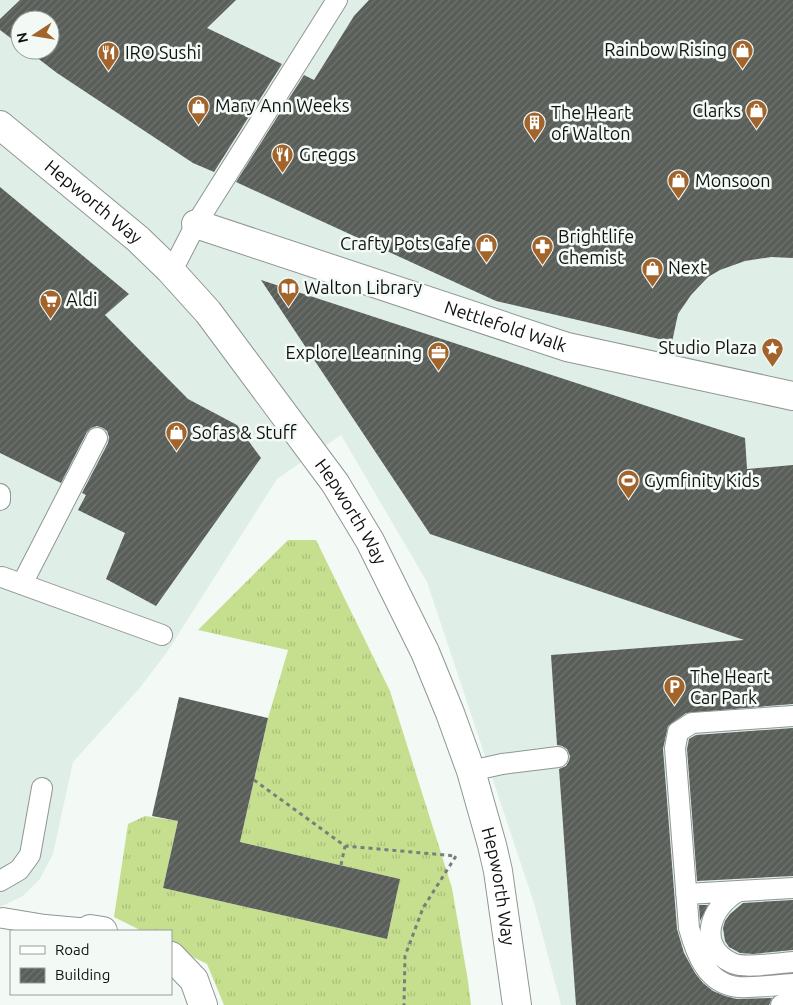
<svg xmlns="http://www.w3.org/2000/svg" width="793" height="1005" viewBox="0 0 793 1005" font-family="Ubuntu,sans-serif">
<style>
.built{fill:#dfeee7;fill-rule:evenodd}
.grass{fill:url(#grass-tufts)}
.building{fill:url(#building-hatch)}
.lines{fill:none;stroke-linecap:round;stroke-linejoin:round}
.service-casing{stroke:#8f9693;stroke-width:22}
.pedestrian-casing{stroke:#8f9693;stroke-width:30}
.minor-casing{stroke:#8f9693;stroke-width:30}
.primary-casing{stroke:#8f9693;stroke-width:30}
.path{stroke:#797e7b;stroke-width:3;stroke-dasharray:4 4;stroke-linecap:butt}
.service{stroke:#fff;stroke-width:20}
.pedestrian{stroke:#fff;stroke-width:28}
.minor{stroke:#fff;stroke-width:28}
.primary{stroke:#fff;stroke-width:28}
.labels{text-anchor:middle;stroke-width:5;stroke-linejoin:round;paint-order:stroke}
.poi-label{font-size:18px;fill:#101211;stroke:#f3faf6;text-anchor:start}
.street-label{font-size:18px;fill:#101211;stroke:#f3faf6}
</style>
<defs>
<pattern id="grass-tufts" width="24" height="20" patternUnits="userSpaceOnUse" patternTransform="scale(1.25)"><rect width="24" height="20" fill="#c5df8f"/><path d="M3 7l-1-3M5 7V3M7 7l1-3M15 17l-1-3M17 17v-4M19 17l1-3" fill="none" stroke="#a8be7a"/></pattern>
<pattern id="building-hatch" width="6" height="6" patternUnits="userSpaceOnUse" patternTransform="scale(1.25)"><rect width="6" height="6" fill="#595e59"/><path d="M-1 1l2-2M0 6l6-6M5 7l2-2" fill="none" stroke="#707471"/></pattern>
</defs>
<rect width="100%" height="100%" fill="#f3faf6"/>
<path class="built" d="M 0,0 L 793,0 L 793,1005 L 561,1005 L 534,903 L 427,582 L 341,435 L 277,479 L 167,652 L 139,689 L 73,762 L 53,854 L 40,879 L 23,896 L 0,907 ZM 20,20 L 50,20 L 50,50 L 20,50 Z"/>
<path class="grass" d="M 288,540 L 316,540 L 390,691 L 452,888 L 468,981 L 471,1005 L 224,1005 L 207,964 L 171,946 L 171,931 L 142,931 L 114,917 L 128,824 L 145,816 L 178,821 L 163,888 L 387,939 L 400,879 L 240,842 L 268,718 L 288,650 L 198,630 Z"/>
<path class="building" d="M 20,0 L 236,0 L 207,28 L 282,64 L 214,172 L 193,163 L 57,73 L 27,50 L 50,50 L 50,20 L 20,20 L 20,45 L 0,30 L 0,19 Z
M 369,0 L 793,0 L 793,258 L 771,257 L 745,261 L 720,270 L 708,277 L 691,295 L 678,314 L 672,342 L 496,301 L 236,182 L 304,75 L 314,80 L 354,16 Z
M 0,187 L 129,294 L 105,315 L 188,399 L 237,425 L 261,458 L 156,606 L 106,579 L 125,533 L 78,510 L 86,495 L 82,493 L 108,443 L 109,437 L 107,431 L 103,428 L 97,426 L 91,428 L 87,432 L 61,483 L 0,453 Z
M 261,280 L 745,438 L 747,469 L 793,465 L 793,704 L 686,713 L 668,726 L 663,749 L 677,929 L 684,953 L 695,973 L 703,983 L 713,991 L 725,996 L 737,999 L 772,998 L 769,1005 L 576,1005 L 559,769 L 566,766 L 569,761 L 570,756 L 567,749 L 562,746 L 557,745 L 551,655 L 744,640 L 430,534 Z
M 179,697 L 268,718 L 240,842 L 400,879 L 387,939 L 163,888 L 178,821 L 152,816 Z
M 793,728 L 793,876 L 697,881 L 687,749 L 689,739 L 696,735 Z
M 793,900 L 793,950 L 753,954 L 740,953 L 729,947 L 725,941 L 723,928 L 725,921 L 730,914 L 743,903 Z
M 699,905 L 708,905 L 700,921 Z"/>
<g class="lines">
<defs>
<path id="service" d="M 170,270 L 178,259 L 196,224 L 337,0
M 0,494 L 0,500
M 2,577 L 162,635
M 22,584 L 97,438
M 793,716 L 692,723 L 678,732 L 675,748 L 689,928 C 696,954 707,984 738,987 C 756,988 775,985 793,984
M 471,771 L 502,764 L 558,757
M 0,881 L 19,870 L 30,855 L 42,788
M 739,891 C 710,906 696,946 732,963 C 745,969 777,963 793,962
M 686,894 L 793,888
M 3,918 L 45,925 L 90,929
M 781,1005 L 793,1003"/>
<g id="pedestrian">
<path id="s1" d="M 196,224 L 567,347 L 793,396"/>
</g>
<path id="minor" d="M 90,929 L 103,931
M 171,956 L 194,980 L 203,1005"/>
<g id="primary">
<path id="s2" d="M 0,125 L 138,239 L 170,270 L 208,312 L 335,483 L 370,541 L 425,652 L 450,713 L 471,771 L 492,845 L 498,871 L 517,1005"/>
</g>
</defs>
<use href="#service" class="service-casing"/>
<use href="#pedestrian" class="pedestrian-casing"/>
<use href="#minor" class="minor-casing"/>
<use href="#primary" class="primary-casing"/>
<path class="path" d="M 254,780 L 345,846 L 456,856 L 423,908 L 405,956 L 404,1005
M 341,865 L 345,846"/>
<use href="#service" class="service"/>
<use href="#pedestrian" class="pedestrian"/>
<use href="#minor" class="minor"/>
<use href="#primary" class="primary"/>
</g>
<defs>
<symbol id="shop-pin" viewBox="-11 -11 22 30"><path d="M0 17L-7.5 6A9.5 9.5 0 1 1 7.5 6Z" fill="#a3642c" stroke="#f3faf6"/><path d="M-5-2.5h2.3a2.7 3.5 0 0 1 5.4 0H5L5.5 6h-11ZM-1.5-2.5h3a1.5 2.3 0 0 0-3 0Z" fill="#fff"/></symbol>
<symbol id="restaurant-pin" viewBox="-11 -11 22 30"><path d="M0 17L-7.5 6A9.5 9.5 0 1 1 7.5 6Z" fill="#a3642c" stroke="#f3faf6"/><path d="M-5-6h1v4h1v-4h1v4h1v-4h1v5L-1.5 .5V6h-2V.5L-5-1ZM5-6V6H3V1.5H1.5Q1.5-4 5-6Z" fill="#fff"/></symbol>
<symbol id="building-pin" viewBox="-11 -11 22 30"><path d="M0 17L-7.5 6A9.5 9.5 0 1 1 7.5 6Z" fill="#a3642c" stroke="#f3faf6"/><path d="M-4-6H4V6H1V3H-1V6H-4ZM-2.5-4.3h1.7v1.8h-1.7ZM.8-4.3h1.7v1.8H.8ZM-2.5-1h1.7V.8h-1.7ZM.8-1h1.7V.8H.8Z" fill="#fff"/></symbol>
<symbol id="pharmacy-pin" viewBox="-11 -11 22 30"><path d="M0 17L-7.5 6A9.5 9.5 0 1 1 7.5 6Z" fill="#a3642c" stroke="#f3faf6"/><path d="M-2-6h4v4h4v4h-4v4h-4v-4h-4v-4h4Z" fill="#fff"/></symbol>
<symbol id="library-pin" viewBox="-11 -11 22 30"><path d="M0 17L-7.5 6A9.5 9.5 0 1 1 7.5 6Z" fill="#a3642c" stroke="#f3faf6"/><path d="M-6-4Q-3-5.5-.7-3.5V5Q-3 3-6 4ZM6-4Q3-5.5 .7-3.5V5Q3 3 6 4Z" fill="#fff"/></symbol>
<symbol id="supermarket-pin" viewBox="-11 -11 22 30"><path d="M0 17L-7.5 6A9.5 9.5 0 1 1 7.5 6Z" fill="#a3642c" stroke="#f3faf6"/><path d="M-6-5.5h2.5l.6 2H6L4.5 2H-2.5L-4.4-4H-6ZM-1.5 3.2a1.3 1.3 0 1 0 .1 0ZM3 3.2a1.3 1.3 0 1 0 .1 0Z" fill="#fff"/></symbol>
<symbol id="sight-pin" viewBox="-11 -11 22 30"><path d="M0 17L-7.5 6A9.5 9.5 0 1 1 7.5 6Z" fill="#a3642c" stroke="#f3faf6"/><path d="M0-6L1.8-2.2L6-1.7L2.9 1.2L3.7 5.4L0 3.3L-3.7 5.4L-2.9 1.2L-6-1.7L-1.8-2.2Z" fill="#fff"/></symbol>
<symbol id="office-pin" viewBox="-11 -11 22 30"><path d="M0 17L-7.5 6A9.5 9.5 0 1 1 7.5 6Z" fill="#a3642c" stroke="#f3faf6"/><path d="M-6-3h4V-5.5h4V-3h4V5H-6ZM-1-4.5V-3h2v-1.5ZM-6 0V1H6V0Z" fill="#fff"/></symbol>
<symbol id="stadium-pin" viewBox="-11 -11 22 30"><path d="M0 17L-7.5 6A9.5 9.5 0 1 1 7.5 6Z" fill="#a3642c" stroke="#f3faf6"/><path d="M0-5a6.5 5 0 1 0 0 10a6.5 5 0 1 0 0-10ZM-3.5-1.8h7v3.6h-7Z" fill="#fff"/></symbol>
<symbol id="parking-pin" viewBox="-11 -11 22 30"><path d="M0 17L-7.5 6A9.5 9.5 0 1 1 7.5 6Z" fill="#a3642c" stroke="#f3faf6"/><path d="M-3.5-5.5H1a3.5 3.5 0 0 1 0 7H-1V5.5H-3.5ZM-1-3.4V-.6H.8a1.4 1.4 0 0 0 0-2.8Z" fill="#fff"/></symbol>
</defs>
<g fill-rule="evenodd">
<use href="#shop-pin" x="730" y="38" width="25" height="34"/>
<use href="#restaurant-pin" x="96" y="40" width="25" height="34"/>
<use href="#shop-pin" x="186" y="94" width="25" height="34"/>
<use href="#shop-pin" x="744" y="98" width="25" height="34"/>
<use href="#building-pin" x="522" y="110" width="25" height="34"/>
<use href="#restaurant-pin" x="270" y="142" width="25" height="34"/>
<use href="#shop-pin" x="666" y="168" width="25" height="34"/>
<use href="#shop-pin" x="474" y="232" width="25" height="34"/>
<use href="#pharmacy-pin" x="530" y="234" width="25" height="34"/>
<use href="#shop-pin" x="640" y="256" width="25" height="34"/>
<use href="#library-pin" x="276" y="276" width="25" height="34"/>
<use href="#supermarket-pin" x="38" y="288" width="25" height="34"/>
<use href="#sight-pin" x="760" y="336" width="25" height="34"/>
<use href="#office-pin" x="426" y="340" width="25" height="34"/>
<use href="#shop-pin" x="164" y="420" width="25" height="34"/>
<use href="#stadium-pin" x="616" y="468" width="25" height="34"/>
<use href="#parking-pin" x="662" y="674" width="25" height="34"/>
</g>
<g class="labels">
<g class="poi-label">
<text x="727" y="56" text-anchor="end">Rainbow Rising</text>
<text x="125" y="59">IRO Sushi</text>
<text x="215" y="112">Mary Ann Weeks</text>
<text x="741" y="117" text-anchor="end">Clarks</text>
<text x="551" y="119">The Heart<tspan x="551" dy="21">of Walton</tspan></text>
<text x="299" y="161">Greggs</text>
<text x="695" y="187">Monsoon</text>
<text x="558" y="243">Brightlife<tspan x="558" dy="21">Chemist</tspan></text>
<text x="471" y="250" text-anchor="end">Crafty Pots Cafe</text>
<text x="668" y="274">Next</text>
<text x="304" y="294">Walton Library</text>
<text x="66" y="306">Aldi</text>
<text x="757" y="354" text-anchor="end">Studio Plaza</text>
<text x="422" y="359" text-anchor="end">Explore Learning</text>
<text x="192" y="439">Sofas &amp; Stuff</text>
<text x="644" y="487">Gymfinity Kids</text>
<text x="690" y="683">The Heart<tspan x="690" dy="21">Car Park</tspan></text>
</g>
<g class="street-label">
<text dy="6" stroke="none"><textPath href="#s2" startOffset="121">Hepworth Way</textPath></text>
<text dy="6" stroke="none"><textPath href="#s1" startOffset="326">Nettlefold Walk</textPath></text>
<text dy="6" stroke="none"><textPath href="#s2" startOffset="526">Hepworth Way</textPath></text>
<text dy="6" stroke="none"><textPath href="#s2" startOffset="931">Hepworth Way</textPath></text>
</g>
</g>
<rect x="10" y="930" width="162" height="65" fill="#f3faf6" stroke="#989d9a"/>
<rect x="20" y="946" width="25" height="8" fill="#ffffff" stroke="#989d9a"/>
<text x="55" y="955" font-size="15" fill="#101211">Road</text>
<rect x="20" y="968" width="25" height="15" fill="url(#building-hatch)" stroke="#989d9a"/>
<text x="55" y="980" font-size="15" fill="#101211">Building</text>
<g transform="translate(35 35) rotate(258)"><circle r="24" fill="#f3faf6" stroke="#989d9a"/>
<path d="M0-4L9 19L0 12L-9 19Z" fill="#a3642c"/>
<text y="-8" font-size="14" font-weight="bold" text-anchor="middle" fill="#101211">N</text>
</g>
</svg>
